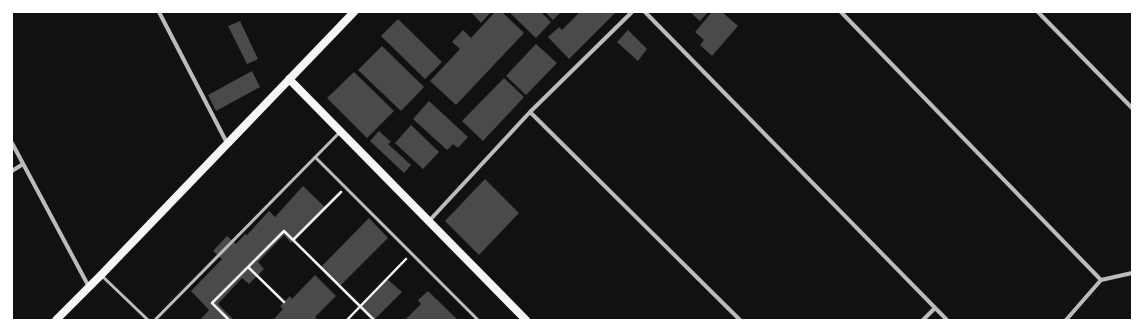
<svg xmlns="http://www.w3.org/2000/svg" width="1144" height="332" viewBox="0 0 1144 332" font-family="Manrope,sans-serif">
<style>
.building{fill:#4a4a4a}
.lines{fill:none;stroke-linecap:round;stroke-linejoin:round}
.path{stroke:#f5f5f5;stroke-width:2.5}
.service{stroke:#bcbcbc;stroke-width:3}
.minor{stroke:#bcbcbc;stroke-width:4}
.secondary{stroke:#f5f5f5;stroke-width:8}
</style>
<rect width="100%" height="100%" fill="#111"/>
<path class="building" d="M 471,12 L 491,12 L 481,23 Z
M 495,12 L 502,12 L 524,33 L 456,105 L 430,81 L 460,49 L 452,42 L 463,30 L 471,38 Z
M 509,12 L 541,12 L 551,22 L 536,38 Z
M 545,12 L 561,12 L 553,20 Z
M 580,12 L 616,12 L 569,59 L 548,37 L 559,27 L 562,30 Z
M 690,12 L 708,12 L 700,21 Z
M 712,12 L 722,12 L 738,26 L 712,56 L 700,45 L 704,40 L 695,32 Z
M 398,19 L 442,62 L 425,79 L 381,36 Z
M 240,21 L 258,59 L 247,64 L 228,26 Z
M 628,30 L 647,49 L 638,61 L 617,42 Z
M 536,44 L 557,63 L 526,95 L 506,76 Z
M 382,46 L 424,87 L 401,111 L 358,70 Z
M 252,71 L 260,87 L 216,111 L 208,95 Z
M 354,72 L 394,111 L 367,138 L 327,98 Z
M 504,78 L 524,97 L 483,141 L 462,121 Z
M 429,101 L 468,137 L 458,148 L 453,144 L 447,150 L 413,119 Z
M 411,125 L 439,152 L 423,169 L 395,143 Z
M 379,131 L 391,142 L 388,144 L 411,165 L 404,173 L 370,141 Z
M 485,179 L 519,213 L 479,255 L 445,221 Z
M 303,186 L 325,207 L 291,243 L 284,235 L 258,262 L 264,269 L 249,284 L 242,278 L 218,304 L 233,319 L 232,320 L 200,320 L 209,310 L 191,291 L 222,259 L 213,251 L 227,236 L 236,244 L 245,234 L 247,235 L 269,211 L 275,217 Z
M 369,218 L 388,238 L 340,286 L 321,267 Z
M 315,275 L 336,296 L 315,317 L 318,320 L 273,320 L 283,309 L 280,306 L 290,296 L 292,299 Z
M 387,279 L 402,292 L 374,320 L 361,307 Z
M 428,291 L 431,294 L 458,320 L 405,320 L 421,304 L 418,300 Z"/>
<g class="lines">
<path class="path" d="M 293,240 L 341,192
M 248,267 L 284,302
M 229,320 L 212,303 L 284,231 L 374,320
M 347,320 L 406,259"/>
<path class="service" d="M 315,157 L 478,320
M 101,275 L 148,320
M 155,320 L 340,132"/>
<path class="minor" d="M 159,12 L 227,143
M 645,12 L 947,320
M 841,12 L 1101,280
M 1038,12 L 1132,108
M 530,112 L 740,320
M 12,143 L 89,287
M 12,171 L 23,164
M 429,221 L 530,112 L 632,12
M 923,320 L 935,308
M 1066,320 L 1101,280 L 1132,273"/>
<path class="secondary" d="M 289,79 L 526,320
M 56,320 L 101,275 L 354,12"/>
</g>
<rect width="1144" height="332" fill="none" stroke="#ffffff" stroke-width="26"/>
</svg>
